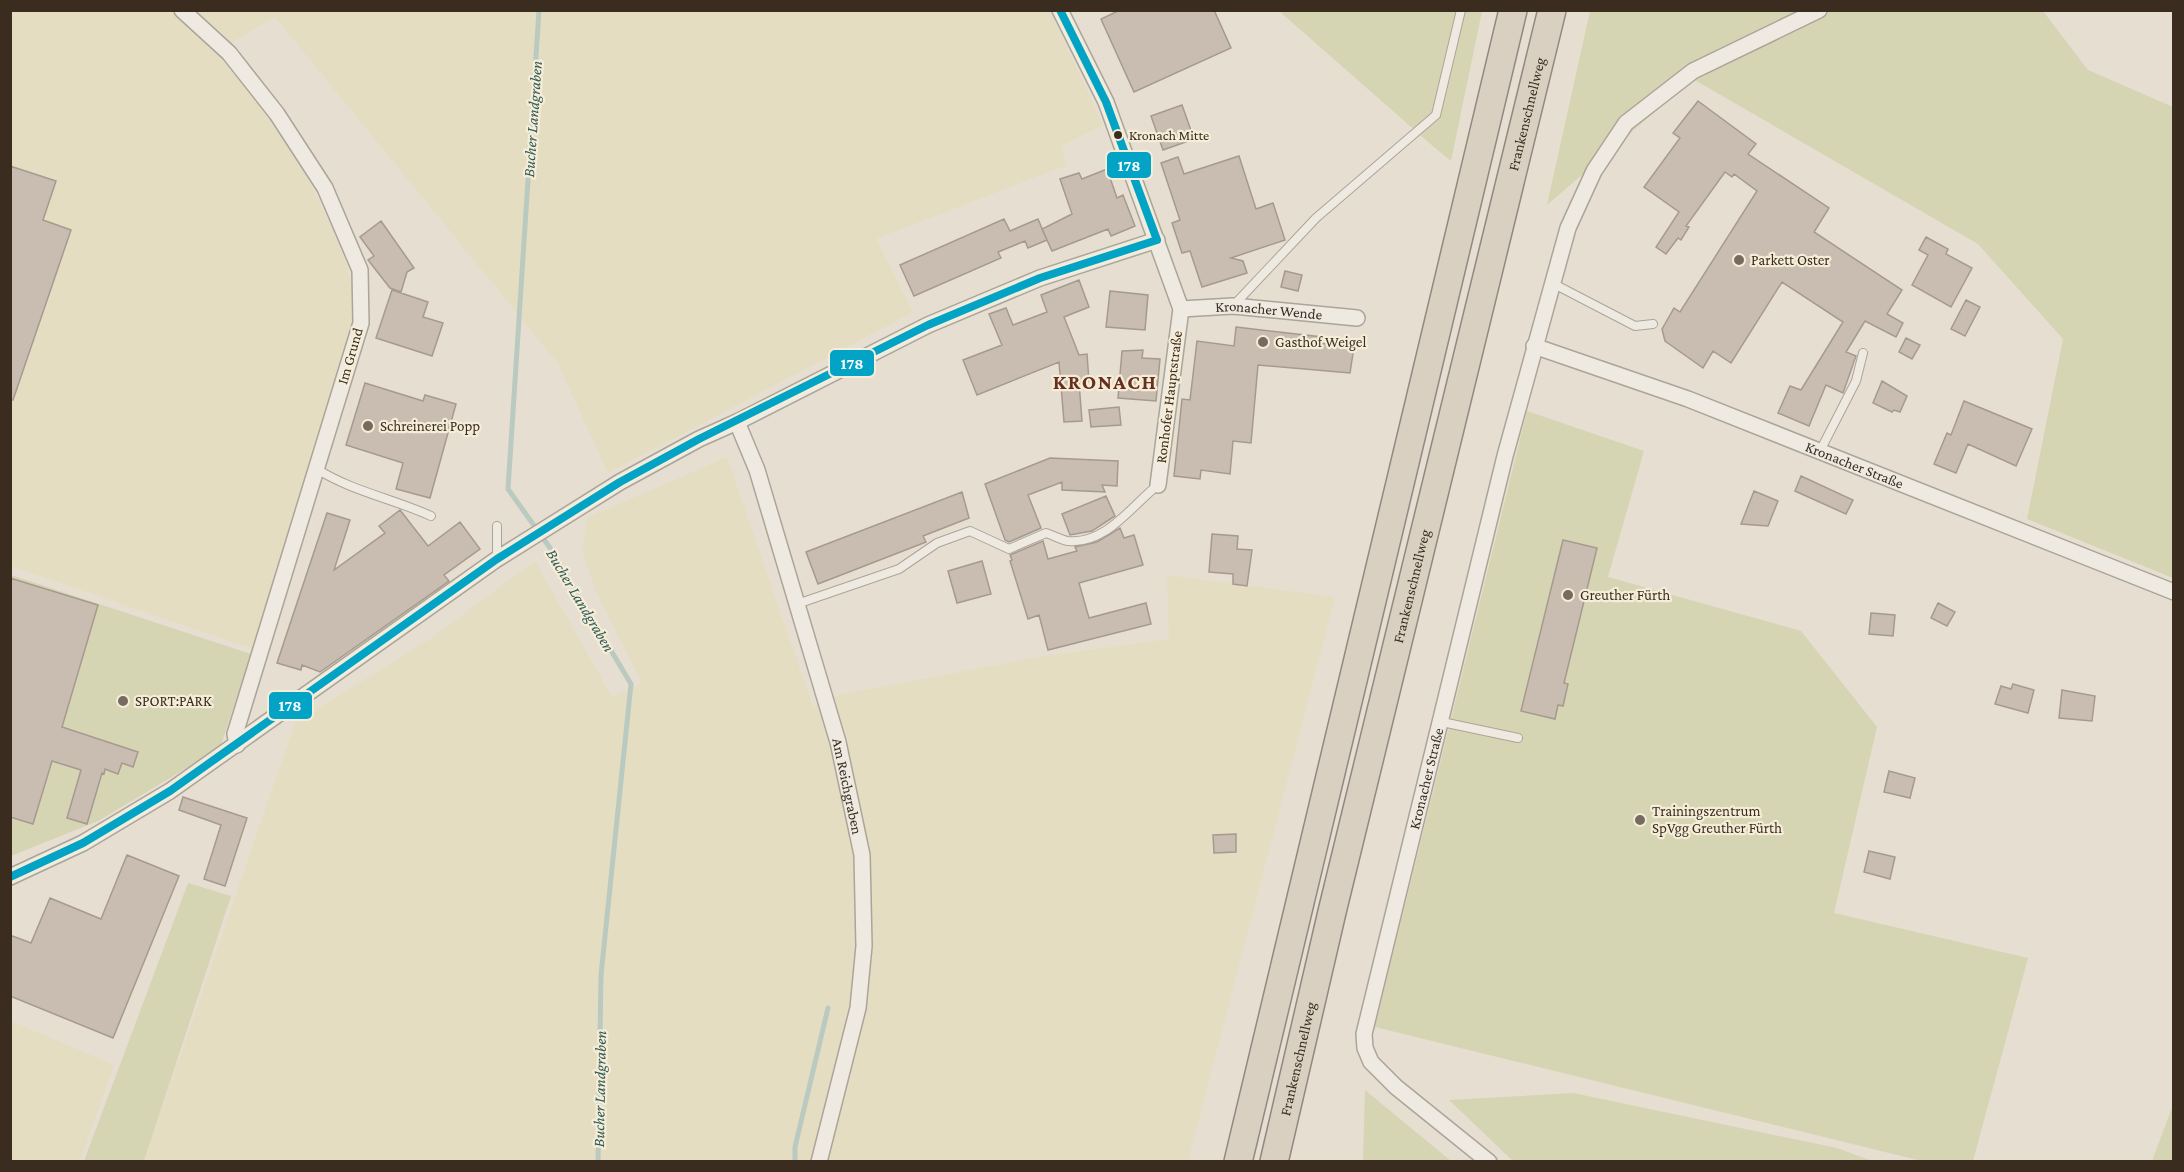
<svg xmlns="http://www.w3.org/2000/svg" width="2184" height="1172" viewBox="0 0 2184 1172" font-family="'Crimson Pro',serif">
<style>
.farmland{fill:#e5ddc1}
.green{fill:#d5d4b3}
.lines{fill:none;stroke-linecap:round;stroke-linejoin:round}
.stream{stroke:#bbcac1;stroke-width:5}
.building{fill:#c9bdb1;stroke:#a69a8f;stroke-width:1.5}
.lane-casing{stroke:#aba499;stroke-width:10}
.street-casing{stroke:#aba499;stroke-width:18}
.highway-casing{stroke:#918980;stroke-width:30}
.lane{stroke:#eeeae2;stroke-width:8}
.street{stroke:#eeeae2;stroke-width:15}
.highway{stroke:#d9d0c1;stroke-width:27}
.bus-1-casing{stroke:#f5edd7;stroke-width:12}
.bus-1{stroke:#03a3c5;stroke-width:8}
.bus-dot{fill:#3a2d20;stroke:#f5edd7;stroke-width:2}
.poi-dot{fill:#766b5e;stroke:#f5edd7;stroke-width:2}
.labels{text-anchor:middle;stroke-width:4.5;stroke-linejoin:round;paint-order:stroke}
.bus-label{font-size:14px;fill:#3a2d20;stroke:#f5edd7;text-anchor:start}
.street-label{font-size:15px;fill:#3a2d20;stroke:#f5edd7}
.poi-label{font-size:15px;fill:#3a2d20;stroke:#f5edd7;text-anchor:start}
.water-label{font-size:16px;font-style:italic;fill:#305a57;stroke:#f5edd7}
.district-label{font-size:21px;font-weight:bold;letter-spacing:1.5px;fill:#662f20;stroke:#f5edd7}
.line-badge{stroke:#f5edd7;stroke-width:2}
.badge-label{font-size:16px;text-anchor:middle;font-weight:bold;fill:#fff}
</style>
<rect width="100%" height="100%" fill="#e6ded0"/>
<path class="farmland" d="M 11,11 L 172,11 L 222,57 L 264,108 L 302,168 L 330,224 L 346,263 L 353,290 L 352,330 L 253,649 L 11,566 Z
M 184,11 L 1050,11 L 1103,125 L 1061,146 L 1067,165 L 876,239 L 913,312 L 608,473 L 557,362 L 275,17 L 232,42 Z
M 727,457 L 813,707 L 842,694 L 870,689 L 1038,657 L 1169,639 L 1167,575 L 1335,597 L 1188,1161 L 144,1162 L 295,723 L 430,639 L 535,561 L 612,697 L 642,683 L 596,592 L 583,552 L 587,518 Z
M 11,1021 L 114,1065 L 80,1161 L 11,1161 Z"/>
<path class="green" d="M 1279,11 L 1482,11 L 1451,161 L 1434,147 Z
M 1590,11 L 2043,11 L 2088,70 L 2173,107 L 2173,578 L 2027,519 L 2063,339 L 1978,244 L 1693,79 L 1547,205 Z
M 1527,411 L 1644,451 L 1608,577 L 1801,631 L 1877,727 L 1834,913 L 2028,958 L 1973,1161 L 1922,1161 L 1375,1027 Z
M 11,575 L 251,654 L 220,748 L 98,821 L 11,856 Z
M 188,883 L 231,896 L 144,1161 L 84,1161 Z
M 1365,1090 L 1451,1161 L 1452,1161 L 1363,1161 Z
M 1573,1093 L 1837,1148 L 1872,1161 L 1513,1161 L 1449,1100 Z
M 2173,1105 L 2173,1161 L 2152,1161 Z"/>
<g class="lines">
<path class="stream" d="M 539,10 L 508,489 L 550,548 L 631,684 L 601,975 L 598,1162
M 795,1162 L 795,1147 L 828,1008"/>
</g>
<path class="building" d="M 1120,10 L 1214,10 L 1231,48 L 1134,92 L 1101,19 Z
M 1698,101 L 1756,144 L 1748,154 L 1829,208 L 1814,232 L 1902,290 L 1887,314 L 1903,323 L 1896,337 L 1865,321 L 1846,352 L 1856,356 L 1843,393 L 1826,385 L 1809,426 L 1778,413 L 1790,386 L 1801,390 L 1843,322 L 1782,282 L 1731,363 L 1713,351 L 1703,368 L 1665,341 L 1662,329 L 1674,308 L 1680,312 L 1757,191 L 1734,174 L 1732,177 L 1725,172 L 1686,226 L 1689,227 L 1681,240 L 1678,238 L 1666,254 L 1656,247 L 1679,212 L 1644,187 L 1680,138 L 1673,133 Z
M 1182,105 L 1194,139 L 1163,150 L 1151,116 Z
M 1239,156 L 1256,209 L 1273,203 L 1285,240 L 1231,258 L 1243,261 L 1247,273 L 1202,287 L 1190,251 L 1182,253 L 1172,223 L 1180,220 L 1161,163 L 1178,157 L 1184,174 Z
M 10,166 L 56,181 L 43,220 L 71,230 L 13,400 L 10,400 Z
M 1107,169 L 1117,198 L 1123,195 L 1135,226 L 1111,236 L 1108,229 L 1052,251 L 1042,229 L 1072,214 L 1060,179 L 1079,173 L 1082,179 Z
M 1004,219 L 1010,231 L 1038,219 L 1047,240 L 1028,248 L 1025,241 L 998,252 L 1001,258 L 914,296 L 900,265 Z
M 381,221 L 414,268 L 407,272 L 401,292 L 390,288 L 368,260 L 374,256 L 360,237 Z
M 1926,237 L 1948,249 L 1946,254 L 1972,268 L 1951,307 L 1912,285 L 1928,255 L 1919,250 Z
M 1285,271 L 1302,275 L 1298,291 L 1281,287 Z
M 1079,280 L 1089,307 L 1064,317 L 1079,355 L 1087,354 L 1089,381 L 1079,382 L 1082,421 L 1064,422 L 1059,362 L 977,395 L 963,360 L 1002,345 L 989,314 L 1006,308 L 1013,325 L 1047,312 L 1041,295 Z
M 392,290 L 428,302 L 423,317 L 443,323 L 432,356 L 376,338 Z
M 1110,291 L 1148,295 L 1145,330 L 1106,327 Z
M 1966,300 L 1980,307 L 1965,336 L 1951,329 Z
M 1236,327 L 1322,337 L 1321,343 L 1354,347 L 1350,373 L 1258,365 L 1251,443 L 1233,441 L 1230,474 L 1201,470 L 1200,479 L 1174,476 L 1182,399 L 1190,400 L 1197,341 L 1234,346 Z
M 1906,338 L 1920,345 L 1912,359 L 1899,352 Z
M 1143,350 L 1142,358 L 1160,359 L 1156,401 L 1118,398 L 1122,351 Z
M 1882,381 L 1907,396 L 1900,412 L 1894,410 L 1892,412 L 1873,403 Z
M 365,383 L 423,401 L 425,395 L 456,404 L 430,498 L 396,489 L 403,463 L 346,445 Z
M 1964,401 L 2032,429 L 2016,466 L 1968,444 L 1956,473 L 1934,464 L 1947,433 L 1951,435 Z
M 1119,407 L 1121,425 L 1091,427 L 1089,410 Z
M 1050,458 L 1118,461 L 1117,486 L 1102,485 L 1105,492 L 1062,490 L 1062,482 L 1028,495 L 1041,528 L 1009,542 L 1005,540 L 985,484 Z
M 1801,476 L 1853,500 L 1846,514 L 1795,491 Z
M 1754,491 L 1778,501 L 1768,526 L 1741,524 Z
M 962,492 L 969,518 L 923,536 L 926,542 L 818,584 L 806,552 Z
M 1106,496 L 1115,516 L 1092,531 L 1070,535 L 1062,514 Z
M 400,510 L 428,546 L 460,522 L 480,549 L 444,575 L 449,581 L 320,672 L 302,665 L 301,670 L 277,663 L 327,513 L 350,520 L 334,570 L 385,533 L 379,526 Z
M 1120,528 L 1124,538 L 1134,535 L 1143,565 L 1079,583 L 1089,618 L 1146,603 L 1151,624 L 1048,650 L 1039,615 L 1028,619 L 1010,561 L 1012,560 L 1010,555 L 1043,541 L 1048,559 L 1077,551 L 1075,547 L 1097,542 Z
M 1212,534 L 1238,536 L 1237,549 L 1252,550 L 1247,586 L 1233,584 L 1233,574 L 1209,572 Z
M 1563,540 L 1597,548 L 1564,683 L 1568,684 L 1563,706 L 1558,705 L 1555,719 L 1521,711 Z
M 982,561 L 991,594 L 957,603 L 948,571 Z
M 10,578 L 98,605 L 62,727 L 138,752 L 133,767 L 122,763 L 118,774 L 105,769 L 104,774 L 102,773 L 87,824 L 67,818 L 81,770 L 52,761 L 33,824 L 10,817 Z
M 1938,603 L 1955,612 L 1947,626 L 1931,618 Z
M 1871,613 L 1895,615 L 1893,636 L 1869,634 Z
M 2013,684 L 2034,690 L 2028,713 L 1995,704 L 2001,686 L 2011,689 Z
M 2062,690 L 2095,696 L 2092,721 L 2059,718 Z
M 1889,771 L 1915,778 L 1910,798 L 1884,792 Z
M 183,797 L 247,818 L 225,886 L 204,879 L 221,825 L 179,810 Z
M 1236,834 L 1236,852 L 1214,853 L 1213,835 Z
M 1869,851 L 1895,857 L 1890,879 L 1864,872 Z
M 127,855 L 179,876 L 113,1038 L 10,996 L 10,935 L 31,943 L 50,898 L 101,919 Z"/>
<g class="lines">
<defs>
<path id="lane" d="M 1552,283 L 1635,326 L 1653,324
M 1234,305 L 1316,218 L 1436,115 L 1461,10
M 1820,451 L 1856,381 L 1863,353
M 317,469 C 351,491 394,499 431,516
M 497,559 L 497,526
M 797,604 L 899,569 L 937,543 L 970,531 L 1009,549 L 1046,533 C 1053,535 1061,540 1068,541 C 1106,545 1132,505 1158,485
M 1442,722 L 1518,738"/>
<g id="street">
<path d="M 182,10 L 229,53 L 277,114 L 325,188 L 360,270 L 361,323 L 235,734 L 237,745"/>
<path d="M 1060,10 L 1106,102 L 1181,309 L 1158,485"/>
<path id="s1" d="M 1181,309 L 1233,306 L 1357,318"/>
<path id="s2" d="M 1534,346 L 1688,399 L 2174,592"/>
<path id="s3" d="M 737,422 L 757,470 L 838,742 L 862,855 L 864,946 L 858,1008 L 819,1162"/>
<path d="M 10,877 L 83,843 L 170,791 L 497,559 L 620,482 L 699,439 L 737,422 L 928,325 L 1040,278 L 1157,240"/>
<path id="s4" d="M 1489,1162 L 1396,1087 L 1371,1062 L 1365,1048 L 1364,1034 L 1505,456 L 1568,228 L 1594,171 L 1626,123 L 1693,71 L 1819,10"/>
</g>
<g id="highway">
<path d="M 1238,1162 L 1513,10"/>
<path id="s5" d="M 1274,1162 L 1332,912 L 1552,10"/>
</g>
</defs>
<use href="#lane" class="lane-casing"/>
<use href="#street" class="street-casing"/>
<use href="#highway" class="highway-casing"/>
<use href="#lane" class="lane"/>
<use href="#street" class="street"/>
<use href="#highway" class="highway"/>
<defs>
<path id="bus-1" d="M 1060,10 L 1106,102 L 1157,240
M 10,877 L 83,843 L 170,791 L 497,559 L 620,482 L 699,439 L 928,325 L 1040,278 L 1157,240"/>
</defs>
<use href="#bus-1" class="bus-1-casing"/>
<use href="#bus-1" class="bus-1"/>
</g>
<circle class="bus-dot" cx="1118" cy="135" r="5"/>
<g class="poi-dot">
<circle cx="1739" cy="260" r="6"/>
<circle cx="1263" cy="342" r="6"/>
<circle cx="368" cy="426" r="6"/>
<circle cx="1568" cy="595" r="6"/>
<circle cx="123" cy="701" r="6"/>
<circle cx="1640" cy="820" r="6"/>
</g>
<g class="labels">
<g class="bus-label">
<text x="1129" y="140">Kronach Mitte</text>
</g>
<g class="street-label">
<text dy="5" stroke="none"><textPath href="#s5" startOffset="1078">Frankenschnellweg</textPath></text>
<text dy="5" stroke="none"><textPath href="#s1" startOffset="88">Kronacher Wende</textPath></text>
<text transform="translate(350 356) rotate(-74)" y="5">Im Grund</text>
<text transform="translate(1169 397) rotate(-83)" y="5">Ronhofer Hauptstraße</text>
<text dy="5" stroke="none"><textPath href="#s2" startOffset="342">Kronacher Straße</textPath></text>
<text dy="5" stroke="none"><textPath href="#s5" startOffset="592">Frankenschnellweg</textPath></text>
<text dy="5" stroke="none"><textPath href="#s4" startOffset="447">Kronacher Straße</textPath></text>
<text dy="5" stroke="none"><textPath href="#s3" startOffset="381">Am Reichgraben</textPath></text>
<text dy="5" stroke="none"><textPath href="#s5" startOffset="106">Frankenschnellweg</textPath></text>
</g>
<g class="poi-label">
<text x="1751" y="265">Parkett Oster</text>
<text x="1275" y="347">Gasthof Weigel</text>
<text x="380" y="431">Schreinerei Popp</text>
<text x="1580" y="600">Greuther Fürth</text>
<text x="135" y="706">SPORT:PARK</text>
<text x="1652" y="816">Trainingszentrum<tspan x="1652" dy="17">SpVgg Greuther Fürth</tspan></text>
</g>
<g class="water-label">
<text transform="translate(532 119) rotate(-86)" y="6">Bucher Landgraben</text>
<text transform="translate(581 600) rotate(59)" y="6">Bucher Landgraben</text>
<text transform="translate(599 1089) rotate(-89)" y="6">Bucher Landgraben</text>
</g>
<g class="district-label">
<text x="1105" y="389">KRONACH</text>
</g>
</g>
<g class="line-badge">
<rect x="1106" y="151" width="46" height="28" rx="6" fill="#03a3c5"/>
<rect x="829" y="349" width="46" height="28" rx="6" fill="#03a3c5"/>
<rect x="268" y="691" width="45" height="29" rx="6" fill="#03a3c5"/>
</g>
<g class="badge-label">
<text x="1129" y="171">178</text>
<text x="852" y="369">178</text>
<text x="290" y="711">178</text>
</g>
<rect width="2184" height="1172" fill="none" stroke="#3a2d20" stroke-width="24"/>
</svg>
